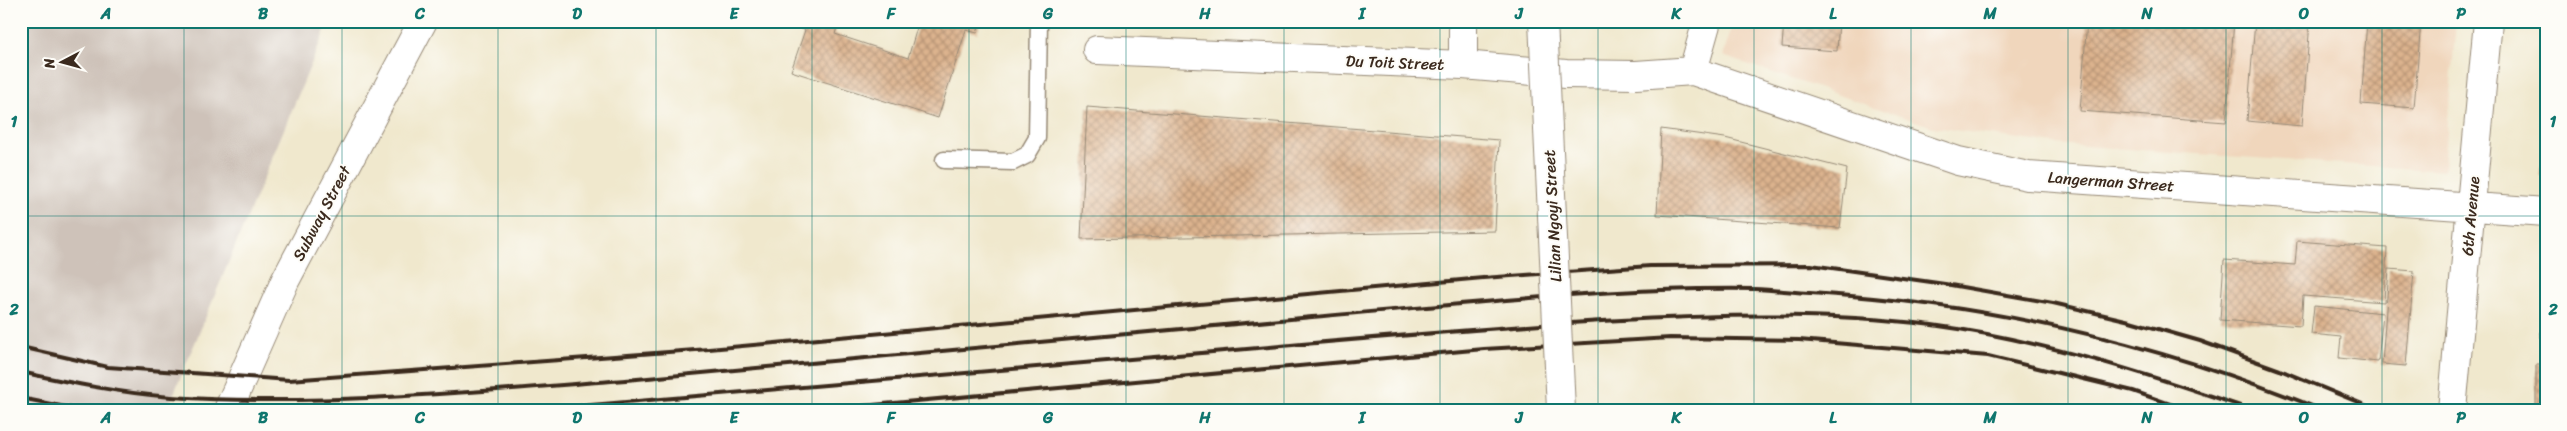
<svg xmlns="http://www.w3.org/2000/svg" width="2567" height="431" viewBox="0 0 2567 431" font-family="Sriracha,sans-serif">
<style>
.built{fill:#f0d6bc}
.industrial{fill:#cec2b9}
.building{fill:url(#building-cross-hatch)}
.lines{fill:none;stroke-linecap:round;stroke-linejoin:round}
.service-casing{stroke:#968976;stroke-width:19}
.minor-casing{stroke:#968976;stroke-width:30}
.tertiary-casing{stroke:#968976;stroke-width:30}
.service{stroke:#fff;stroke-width:16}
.minor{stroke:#fff;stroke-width:28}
.tertiary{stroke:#fff;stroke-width:28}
.rail{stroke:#3b2a1e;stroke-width:4}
.tertiary-bridge-casing{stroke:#968976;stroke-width:30;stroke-linecap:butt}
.tertiary-bridge{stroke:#fff;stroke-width:28}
.grid{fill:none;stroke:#0f766e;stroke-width:1;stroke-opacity:0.55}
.labels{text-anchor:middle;stroke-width:4;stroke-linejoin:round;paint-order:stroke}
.street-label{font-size:16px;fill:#3b2a1e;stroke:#fdfcf7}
.neatline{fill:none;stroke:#0f766e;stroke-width:2}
.grid-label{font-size:16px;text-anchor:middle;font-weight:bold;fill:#0f766e}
</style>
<defs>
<pattern id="building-cross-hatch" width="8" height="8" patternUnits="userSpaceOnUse" patternTransform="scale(1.25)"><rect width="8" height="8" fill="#dcb38e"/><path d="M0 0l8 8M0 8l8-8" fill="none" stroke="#b49273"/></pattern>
</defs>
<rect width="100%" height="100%" fill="#fdfcf7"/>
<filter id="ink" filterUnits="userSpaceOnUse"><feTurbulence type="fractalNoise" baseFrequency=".02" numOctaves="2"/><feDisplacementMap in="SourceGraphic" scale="10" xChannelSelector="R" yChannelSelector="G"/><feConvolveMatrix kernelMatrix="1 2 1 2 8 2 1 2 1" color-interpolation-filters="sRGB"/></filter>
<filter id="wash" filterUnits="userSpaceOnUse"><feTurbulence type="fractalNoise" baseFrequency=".0096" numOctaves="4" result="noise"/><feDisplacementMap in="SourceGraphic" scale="20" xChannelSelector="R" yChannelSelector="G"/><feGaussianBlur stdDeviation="1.12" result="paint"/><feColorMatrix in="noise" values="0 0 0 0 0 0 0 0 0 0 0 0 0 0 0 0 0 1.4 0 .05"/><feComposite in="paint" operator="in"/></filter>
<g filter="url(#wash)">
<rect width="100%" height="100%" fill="#f0e8cd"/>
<path class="built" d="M 1734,21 L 2456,21 L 2444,171 L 2055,144 L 1933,127 L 1723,56 Z"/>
<path class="industrial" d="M 21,21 L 329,21 L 167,410 L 21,410 Z"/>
<g id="blocks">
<path class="building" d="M 790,21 L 839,21 L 835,34 L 908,58 L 919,21 L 981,21 L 977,33 L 966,30 L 938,118 L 791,71 L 805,30 L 789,25 Z
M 1784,21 L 1839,21 L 1837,51 L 1782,47 Z
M 2087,21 L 2234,21 L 2226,122 L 2080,111 Z
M 2255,21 L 2310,21 L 2302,126 L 2247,121 Z
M 2367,21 L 2421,21 L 2414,108 L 2361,104 Z
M 1087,107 L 1499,140 L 1495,231 L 1081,239 Z
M 1661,129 L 1725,138 L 1847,169 L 1840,228 L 1657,215 Z
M 2544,130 L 2546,130 L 2546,176 L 2540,175 Z
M 2297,241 L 2387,248 L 2384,302 L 2303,296 L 2301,326 L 2220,320 L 2224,260 L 2295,265 Z
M 2389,269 L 2414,271 L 2406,366 L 2382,364 Z
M 2544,300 L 2546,301 L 2546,337 L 2540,337 Z
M 2314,306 L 2383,313 L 2378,362 L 2339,358 L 2341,337 L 2311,334 Z
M 2536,364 L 2546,364 L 2546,410 L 2536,410 Z"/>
</g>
</g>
<g filter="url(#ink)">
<use href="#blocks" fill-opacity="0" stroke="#968976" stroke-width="1"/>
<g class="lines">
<defs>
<path id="service" d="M 944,160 L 1013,162 L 1027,155 L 1037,138 L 1039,21"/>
<path id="minor" d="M 1097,50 L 1463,65 L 1566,74 L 1636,75 L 1693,71 L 1958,161 L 2028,176 L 2546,212
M 1463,65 L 1463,21
M 1693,71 L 1707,21
M 2452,410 L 2488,21"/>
<path id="tertiary" d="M 228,410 L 285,281 L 423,21"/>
</defs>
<use href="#service" class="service-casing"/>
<use href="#minor" class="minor-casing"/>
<use href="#tertiary" class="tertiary-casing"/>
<use href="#service" class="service"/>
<use href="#minor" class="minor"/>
<use href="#tertiary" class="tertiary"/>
<path class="rail" d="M 21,347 L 108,367 L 289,380 L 709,349 L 1483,278 L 1650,266 L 1811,265 L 1945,284 L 2053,303 L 2130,321 L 2200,341 L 2280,370 L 2377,410
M 21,372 C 71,383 120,393 171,397 C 327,407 482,391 637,379 C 862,360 1087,336 1312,317 C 1459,305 1607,287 1754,289 C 1778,290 1801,293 1824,294 C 1996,305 2163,345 2322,410
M 21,398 L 81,410
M 532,410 C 755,390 978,373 1201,353 C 1335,341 1468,329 1602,321 C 1713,315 1821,311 1932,325 C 2043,340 2148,374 2252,410
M 818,410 L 1484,349 L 1670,338 L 1799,340 L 1988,356 L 2133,391 L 2187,410"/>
<defs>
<path id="tertiary-bridge" d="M 1543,21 L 1561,410"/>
</defs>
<use href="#tertiary-bridge" class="tertiary-bridge-casing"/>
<use href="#tertiary-bridge" class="tertiary-bridge"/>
</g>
</g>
<path class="grid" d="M 184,21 L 184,410M 342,21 L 342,410M 498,21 L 498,410M 656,21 L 656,410M 812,21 L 812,410M 969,21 L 969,410M 1126,21 L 1126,410M 1284,21 L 1284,410M 1440,21 L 1440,410M 1598,21 L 1598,410M 1754,21 L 1754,410M 1911,21 L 1911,410M 2068,21 L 2068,410M 2226,21 L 2226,410M 2382,21 L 2382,410M 21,216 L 2546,216"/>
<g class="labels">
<g class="street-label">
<text transform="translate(1395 62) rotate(2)" y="6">Du Toit Street</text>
<text transform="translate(2111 181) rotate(4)" y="6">Langerman Street</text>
<text transform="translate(321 213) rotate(-62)" y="6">Subway Street</text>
<text transform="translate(1552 216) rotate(-93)" y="6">Lilian Ngoyi Street</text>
<text transform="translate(2470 216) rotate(-85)" y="6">6th Avenue</text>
</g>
</g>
<rect width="2567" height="431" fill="none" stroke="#fdfcf7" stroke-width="55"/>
<g transform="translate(62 62) rotate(264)" stroke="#fdfcf7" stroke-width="4" paint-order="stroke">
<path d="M0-4L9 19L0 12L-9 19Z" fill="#3b2a1e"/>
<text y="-8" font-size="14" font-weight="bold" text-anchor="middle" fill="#3b2a1e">N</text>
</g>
<rect x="28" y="28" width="2512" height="376" class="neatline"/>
<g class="grid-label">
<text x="106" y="19">A</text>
<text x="263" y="19">B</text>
<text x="420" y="19">C</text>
<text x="577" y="19">D</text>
<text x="734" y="19">E</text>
<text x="891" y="19">F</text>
<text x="1048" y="19">G</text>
<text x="1205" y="19">H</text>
<text x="1362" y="19">I</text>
<text x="1519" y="19">J</text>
<text x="1676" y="19">K</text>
<text x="1833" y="19">L</text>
<text x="1990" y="19">M</text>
<text x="2147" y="19">N</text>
<text x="2304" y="19">O</text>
<text x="2461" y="19">P</text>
<text x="14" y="127">1</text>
<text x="2553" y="127">1</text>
<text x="14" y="315">2</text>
<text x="2553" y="315">2</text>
<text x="106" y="423">A</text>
<text x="263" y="423">B</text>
<text x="420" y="423">C</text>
<text x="577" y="423">D</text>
<text x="734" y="423">E</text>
<text x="891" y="423">F</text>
<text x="1048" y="423">G</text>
<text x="1205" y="423">H</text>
<text x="1362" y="423">I</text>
<text x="1519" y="423">J</text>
<text x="1676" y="423">K</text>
<text x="1833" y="423">L</text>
<text x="1990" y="423">M</text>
<text x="2147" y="423">N</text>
<text x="2304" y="423">O</text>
<text x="2461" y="423">P</text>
</g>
</svg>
